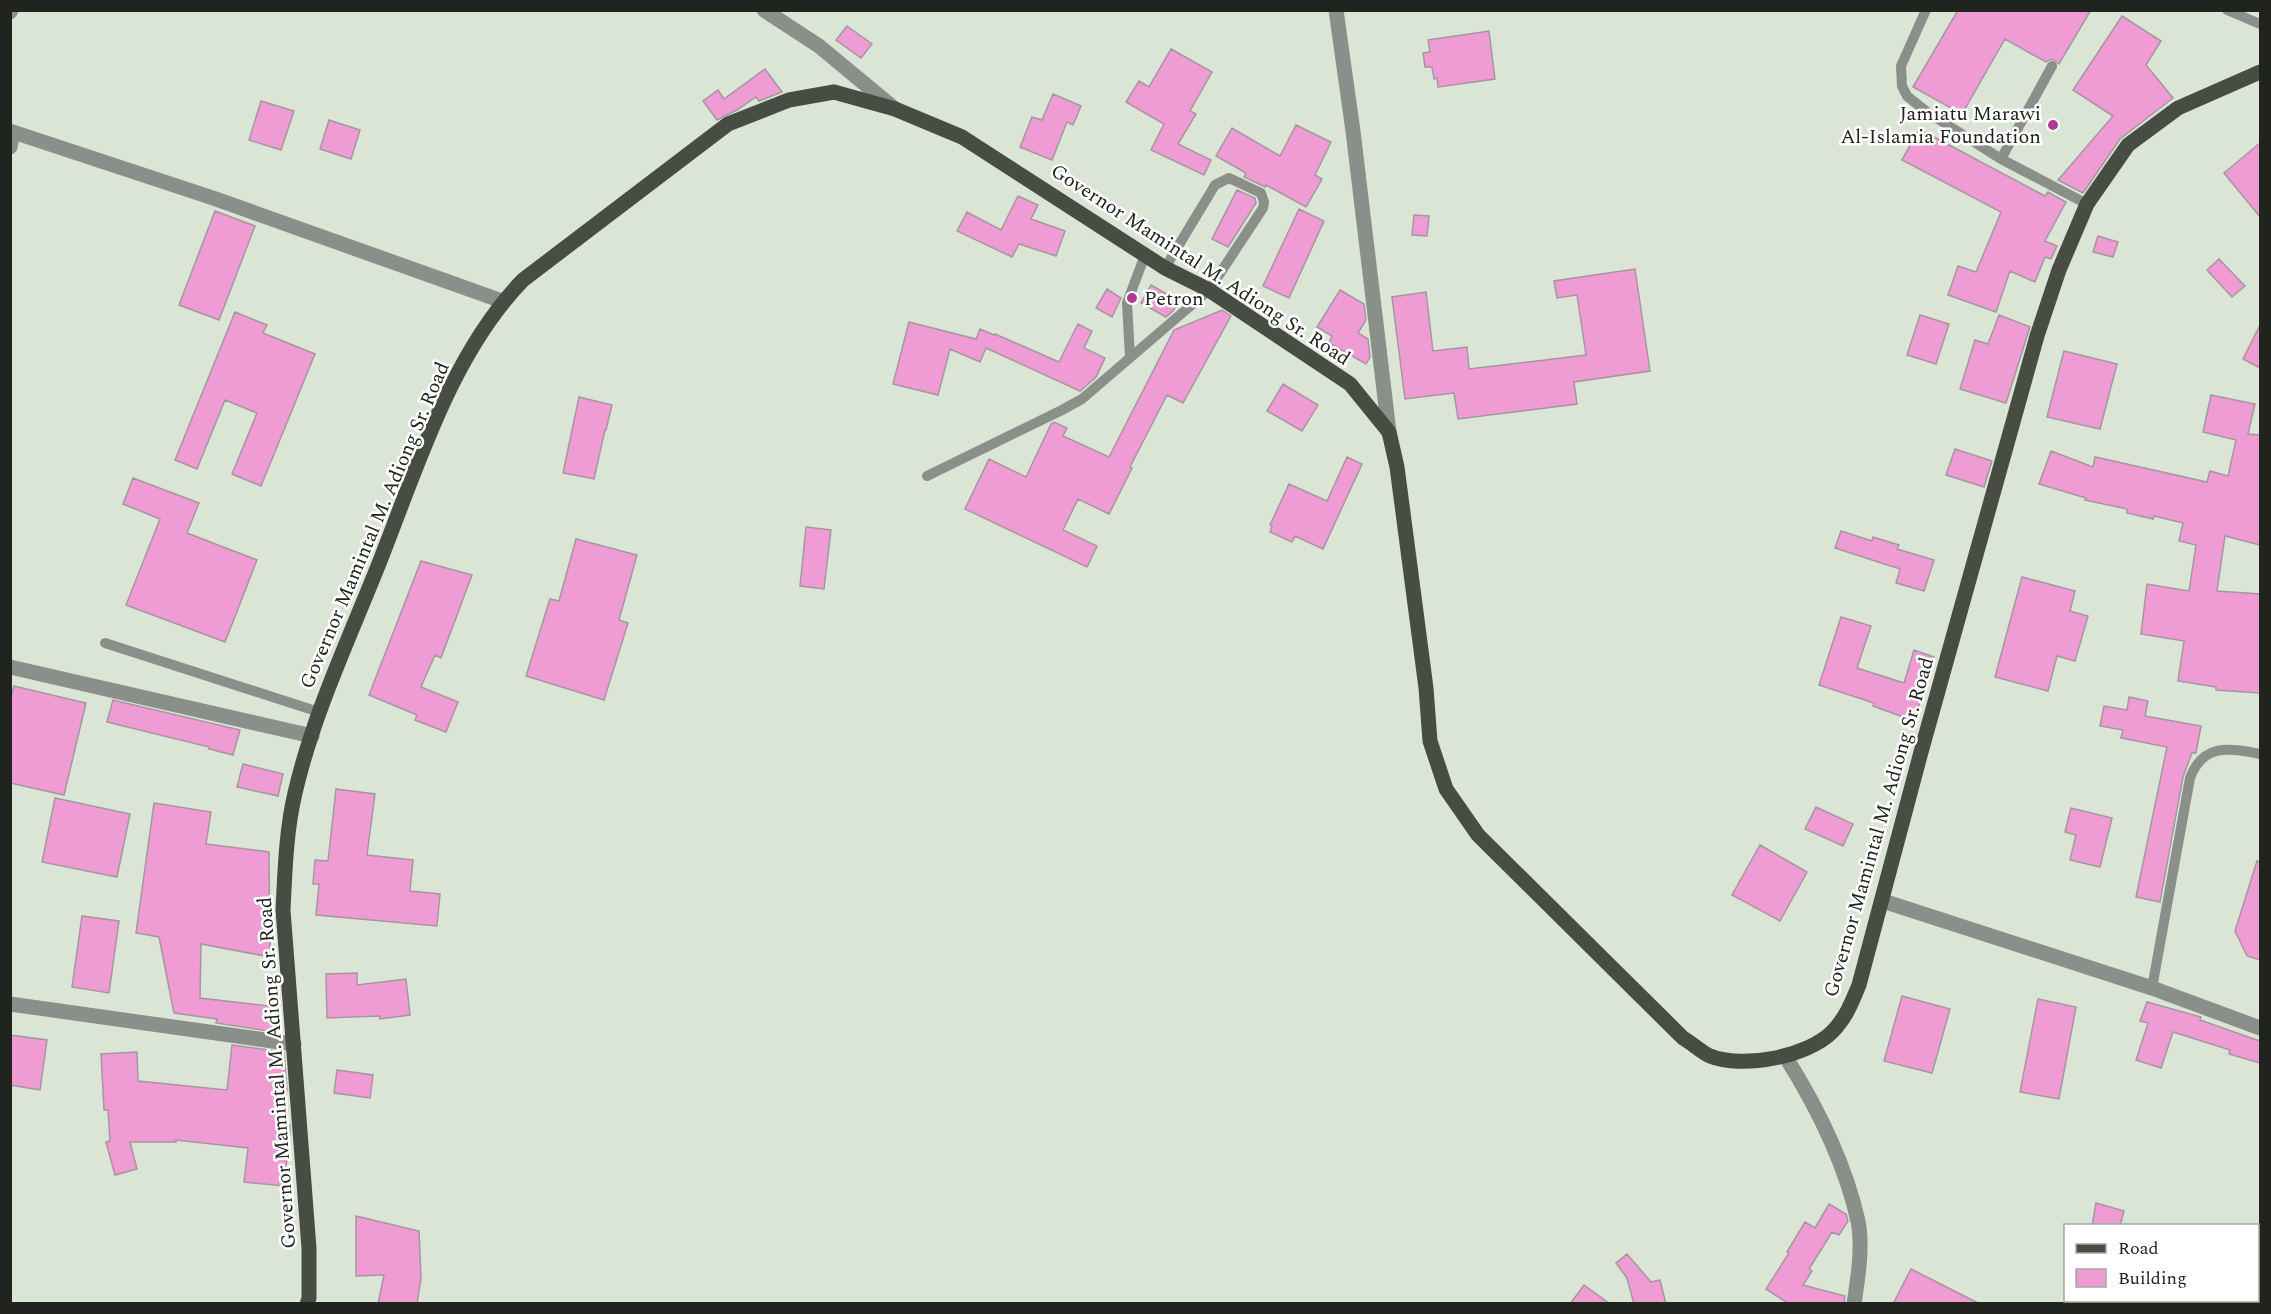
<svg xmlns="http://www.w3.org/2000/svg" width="2271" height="1314" viewBox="0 0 2271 1314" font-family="Spectral,serif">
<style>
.building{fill:#ef9bd4;stroke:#a5969f;stroke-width:1.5}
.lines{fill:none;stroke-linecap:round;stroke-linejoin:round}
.service{stroke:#8b8f89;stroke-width:10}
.minor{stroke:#8b8f89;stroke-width:15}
.tertiary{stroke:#8b8f89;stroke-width:15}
.primary{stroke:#474d43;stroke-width:15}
.poi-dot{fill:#b13b93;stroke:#fff;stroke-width:2}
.labels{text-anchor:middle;stroke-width:5;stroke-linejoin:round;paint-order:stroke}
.poi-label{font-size:20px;fill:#20231e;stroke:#fff;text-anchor:end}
.street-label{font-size:20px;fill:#20231e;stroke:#fff}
</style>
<rect width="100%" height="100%" fill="#dbe5d6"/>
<path class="building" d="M 1958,10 L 2091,10 L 2059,64 L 2052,59 L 2046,62 L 2005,39 L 1962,114 L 1913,87 Z
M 2122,16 L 2161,41 L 2146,65 L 2173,98 L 2120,139 L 2083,193 L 2058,180 L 2113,116 L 2073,90 Z
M 847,26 L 872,44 L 861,58 L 836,40 Z
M 1489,31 L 1495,79 L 1438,87 L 1437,78 L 1434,79 L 1432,67 L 1425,67 L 1423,53 L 1430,52 L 1428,40 Z
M 1171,49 L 1212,72 L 1190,111 L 1196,114 L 1178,144 L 1211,160 L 1204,175 L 1151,150 L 1164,124 L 1126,102 L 1139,81 L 1149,87 Z
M 765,69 L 782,92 L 759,101 L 756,97 L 737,110 L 717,120 L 703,101 L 718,90 L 724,99 Z
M 1053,94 L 1081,106 L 1073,125 L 1067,122 L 1052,160 L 1020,147 L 1032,117 L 1042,120 Z
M 261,101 L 294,111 L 281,150 L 249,140 Z
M 329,120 L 360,130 L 351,159 L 320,149 Z
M 1296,125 L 1331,142 L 1315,175 L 1322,179 L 1306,207 L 1266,185 L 1265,187 L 1244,177 L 1246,173 L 1216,156 L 1232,128 L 1280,156 Z
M 1919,129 L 2045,196 L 2048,192 L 2066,202 L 2045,241 L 2057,246 L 2051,259 L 2045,257 L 2035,282 L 2010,271 L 1996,312 L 1948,295 L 1958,266 L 1976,272 L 2001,212 L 1902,160 Z
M 2260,143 L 2260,217 L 2224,173 Z
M 1237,190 L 1255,198 L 1256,203 L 1228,247 L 1212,239 Z
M 1018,196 L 1038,205 L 1031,219 L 1065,231 L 1056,256 L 1019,244 L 1012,257 L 957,231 L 967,212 L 1001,230 Z
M 1299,209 L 1324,221 L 1289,298 L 1263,286 Z
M 215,211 L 255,226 L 219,320 L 179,305 Z
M 1414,215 L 1429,216 L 1427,236 L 1412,235 Z
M 2098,236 L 2118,242 L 2113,257 L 2093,252 Z
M 2219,259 L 2245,286 L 2232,297 L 2207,270 Z
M 1635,269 L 1650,371 L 1574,382 L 1577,404 L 1458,419 L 1454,393 L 1405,399 L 1392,297 L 1426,292 L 1433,351 L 1467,347 L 1469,369 L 1586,355 L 1577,295 L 1557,298 L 1554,281 Z
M 1151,285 L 1179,301 L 1173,311 L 1166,317 L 1141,303 Z
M 1107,289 L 1121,298 L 1112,317 L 1096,308 Z
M 1340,290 L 1364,304 L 1366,320 L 1358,333 L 1368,339 L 1370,357 L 1366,364 L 1329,343 L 1332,336 L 1317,327 Z
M 1222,310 L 1231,316 L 1183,403 L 1167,395 L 1130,467 L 1132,468 L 1109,514 L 1078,499 L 1063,530 L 1097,546 L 1087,567 L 965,509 L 989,459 L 1026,477 L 1051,424 L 1054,422 L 1067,428 L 1063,436 L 1109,457 L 1174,330 Z
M 235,312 L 267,325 L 263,333 L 315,354 L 261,486 L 232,474 L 257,413 L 225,400 L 197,469 L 175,460 Z
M 1920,315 L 1949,324 L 1936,364 L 1907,355 Z
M 1999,315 L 2030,327 L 2006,403 L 1960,389 L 1975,340 L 1988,344 Z
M 909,322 L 976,339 L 980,329 L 994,335 L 995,334 L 1059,362 L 1078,324 L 1092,331 L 1084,348 L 1105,358 L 1096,377 L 1080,391 L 986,348 L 980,362 L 950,349 L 938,395 L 893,384 Z
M 2260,325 L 2260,368 L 2243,359 Z
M 2064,351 L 2117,364 L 2100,429 L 2047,417 Z
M 1283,384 L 1318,405 L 1302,431 L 1267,411 Z
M 2211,395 L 2255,404 L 2248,434 L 2260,435 L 2260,545 L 2225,536 L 2217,591 L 2260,594 L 2260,693 L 2216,690 L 2216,687 L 2178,681 L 2184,641 L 2141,634 L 2147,584 L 2189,591 L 2196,545 L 2179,541 L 2183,523 L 2154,516 L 2153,519 L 2127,513 L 2127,509 L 2085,500 L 2086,498 L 2039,484 L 2051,451 L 2093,467 L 2095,457 L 2207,482 L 2210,471 L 2228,476 L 2236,440 L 2203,432 Z
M 579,397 L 612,405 L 606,430 L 605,430 L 594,479 L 563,473 Z
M 1955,449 L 1992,461 L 1984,487 L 1946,475 Z
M 1347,457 L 1362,464 L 1323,549 L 1295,536 L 1292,542 L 1270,532 L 1272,526 L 1270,525 L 1289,484 L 1327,501 Z
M 133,478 L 199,503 L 187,533 L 257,560 L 225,642 L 126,605 L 160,519 L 123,504 Z
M 806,527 L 831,530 L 824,589 L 800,586 Z
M 1841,531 L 1872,541 L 1873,537 L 1899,545 L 1897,549 L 1934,560 L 1924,591 L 1896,583 L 1900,569 L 1835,548 Z
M 576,539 L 637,555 L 619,620 L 628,623 L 604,700 L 526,676 L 550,599 L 559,601 Z
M 421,561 L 472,575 L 441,658 L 435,655 L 421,687 L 458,702 L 446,732 L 415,720 L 417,715 L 369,695 Z
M 2022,577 L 2075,591 L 2070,611 L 2088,616 L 2075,661 L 2057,656 L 2048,691 L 1995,677 Z
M 1841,617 L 1871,626 L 1857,668 L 1904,683 L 1914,650 L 1934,657 L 1914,721 L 1873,706 L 1874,703 L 1819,685 Z
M 14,686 L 86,703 L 64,795 L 10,783 L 10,701 Z
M 2129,697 L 2148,701 L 2145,716 L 2201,726 L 2196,753 L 2192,753 L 2183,777 L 2160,902 L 2136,897 L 2167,747 L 2121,738 L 2123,730 L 2100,726 L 2104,706 L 2127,710 Z
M 113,700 L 240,730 L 233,755 L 209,749 L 209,747 L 107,722 Z
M 243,764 L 283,774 L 278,796 L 237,787 Z
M 336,789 L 375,794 L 367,855 L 413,860 L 410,891 L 440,894 L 437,926 L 316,915 L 319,884 L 313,884 L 315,860 L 328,861 Z
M 55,798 L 130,814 L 117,877 L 42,862 Z
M 154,803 L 211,812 L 206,844 L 269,852 L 270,957 L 201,944 L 200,998 L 278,1007 L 275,1032 L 216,1023 L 217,1019 L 174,1013 L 159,937 L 136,933 Z
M 1816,807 L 1853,824 L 1843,846 L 1805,829 Z
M 2071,808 L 2112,818 L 2100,867 L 2070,860 L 2076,835 L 2065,832 Z
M 1760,845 L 1807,872 L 1780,921 L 1732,895 Z
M 2257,861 L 2260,862 L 2260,960 L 2247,956 L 2235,931 Z
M 82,916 L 119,921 L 109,993 L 72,987 Z
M 357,973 L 357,985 L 406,979 L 410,1015 L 380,1019 L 380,1016 L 327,1018 L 326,974 Z
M 1902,996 L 1950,1009 L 1932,1073 L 1884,1061 Z
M 2038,999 L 2076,1007 L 2059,1099 L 2020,1092 Z
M 2147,1002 L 2201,1017 L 2200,1020 L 2260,1041 L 2260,1063 L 2229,1054 L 2230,1050 L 2173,1032 L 2161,1068 L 2136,1060 L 2148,1023 L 2140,1021 Z
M 10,1035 L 47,1040 L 40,1090 L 10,1085 Z
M 232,1045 L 284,1052 L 287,1089 L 282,1124 L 290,1125 L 290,1132 L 284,1186 L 244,1182 L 248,1148 L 176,1140 L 176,1142 L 130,1142 L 137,1169 L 115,1175 L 106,1142 L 110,1141 L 108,1110 L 104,1110 L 101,1054 L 137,1052 L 138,1081 L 227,1090 Z
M 337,1070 L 373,1075 L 370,1098 L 334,1093 Z
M 2096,1203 L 2124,1211 L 2120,1226 L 2092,1226 Z
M 1829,1204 L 1846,1214 L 1848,1221 L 1839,1235 L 1832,1232 L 1809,1269 L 1812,1271 L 1803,1285 L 1845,1296 L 1844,1304 L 1789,1304 L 1766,1289 L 1789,1253 L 1787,1252 L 1805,1222 L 1815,1228 Z
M 356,1216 L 419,1231 L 421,1278 L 417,1304 L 378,1304 L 384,1275 L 356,1276 Z
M 1627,1254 L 1651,1282 L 1660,1280 L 1666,1304 L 1634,1304 L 1627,1278 L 1616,1263 Z
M 1911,1269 L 1980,1304 L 1893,1304 Z
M 1584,1285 L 1610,1304 L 1570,1304 Z"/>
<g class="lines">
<path class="service" d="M 1926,10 L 1901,66 L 1902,86 L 1907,96 L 1927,112 L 2001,159
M 2227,10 L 2260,24
M 2052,66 L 2001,159 L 2087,204
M 1130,357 L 1127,303 L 1145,255
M 927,476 L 1062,410 L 1082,399 L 1209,290 L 1263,208 L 1264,202 L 1261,193 L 1229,178 L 1215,185 L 1165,268
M 105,643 L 319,712
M 2152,988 L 2190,778 C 2203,743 2229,748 2260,754"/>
<path class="minor" d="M 1336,10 L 1353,131 L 1389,432
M 10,12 L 11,10
M 10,131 L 213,198 L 502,301
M 10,147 L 13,132
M 10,667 L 312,736
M 1883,901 L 2152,988 L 2260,1028
M 10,1004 L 294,1044
M 1785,1056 C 1816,1105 1845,1163 1858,1221 C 1863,1246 1858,1278 1854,1304"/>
<path class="tertiary" d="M 764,10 L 819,46 L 895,109"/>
<path class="primary" d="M 307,1304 L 309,1298 L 309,1248 L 283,910 C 285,871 286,831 295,793 C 313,715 348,641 378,566 C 416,471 450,355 523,280 L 728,124 L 789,100 L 834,92 L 895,109 L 962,137 L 1165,268 L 1209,290 L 1350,384 L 1389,432 L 1397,467 L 1426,688 L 1430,741 L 1446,789 L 1478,835 L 1683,1038 C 1692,1043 1701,1052 1710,1056 C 1742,1069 1807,1057 1832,1032 C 1846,1018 1852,1002 1859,985 L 1921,752 L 2037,336 L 2059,270 L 2087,204 L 2128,145 L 2178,108 L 2260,72"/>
</g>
<g class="poi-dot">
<circle cx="2053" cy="125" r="6"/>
<circle cx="1132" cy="298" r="6"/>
</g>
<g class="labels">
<g class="poi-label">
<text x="2041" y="120">Jamiatu Marawi<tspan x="2041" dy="23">Al-Islamia Foundation</tspan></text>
<text x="1144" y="305" text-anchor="start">Petron</text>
</g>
<g class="street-label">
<text transform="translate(1201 264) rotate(33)" y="7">Governor Mamintal M. Adiong Sr. Road</text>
<text transform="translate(374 525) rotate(-67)" y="7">Governor Mamintal M. Adiong Sr. Road</text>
<text transform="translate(1878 827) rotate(-74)" y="7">Governor Mamintal M. Adiong Sr. Road</text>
<text transform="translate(276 1073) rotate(-94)" y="7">Governor Mamintal M. Adiong Sr. Road</text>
</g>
</g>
<rect width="2271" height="1314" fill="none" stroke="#20231e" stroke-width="24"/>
<rect x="2064" y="1224" width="195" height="78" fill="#ffffff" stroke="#a6a7a5" stroke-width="1.5"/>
<rect x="2076" y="1244" width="30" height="9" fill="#474d43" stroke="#a6a7a5" stroke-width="1.5"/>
<text x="2118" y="1254" font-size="18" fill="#20231e">Road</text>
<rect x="2076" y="1269" width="30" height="18" fill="#ef9bd4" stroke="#a6a7a5" stroke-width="1.5"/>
<text x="2118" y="1284" font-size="18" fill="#20231e">Building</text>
</svg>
